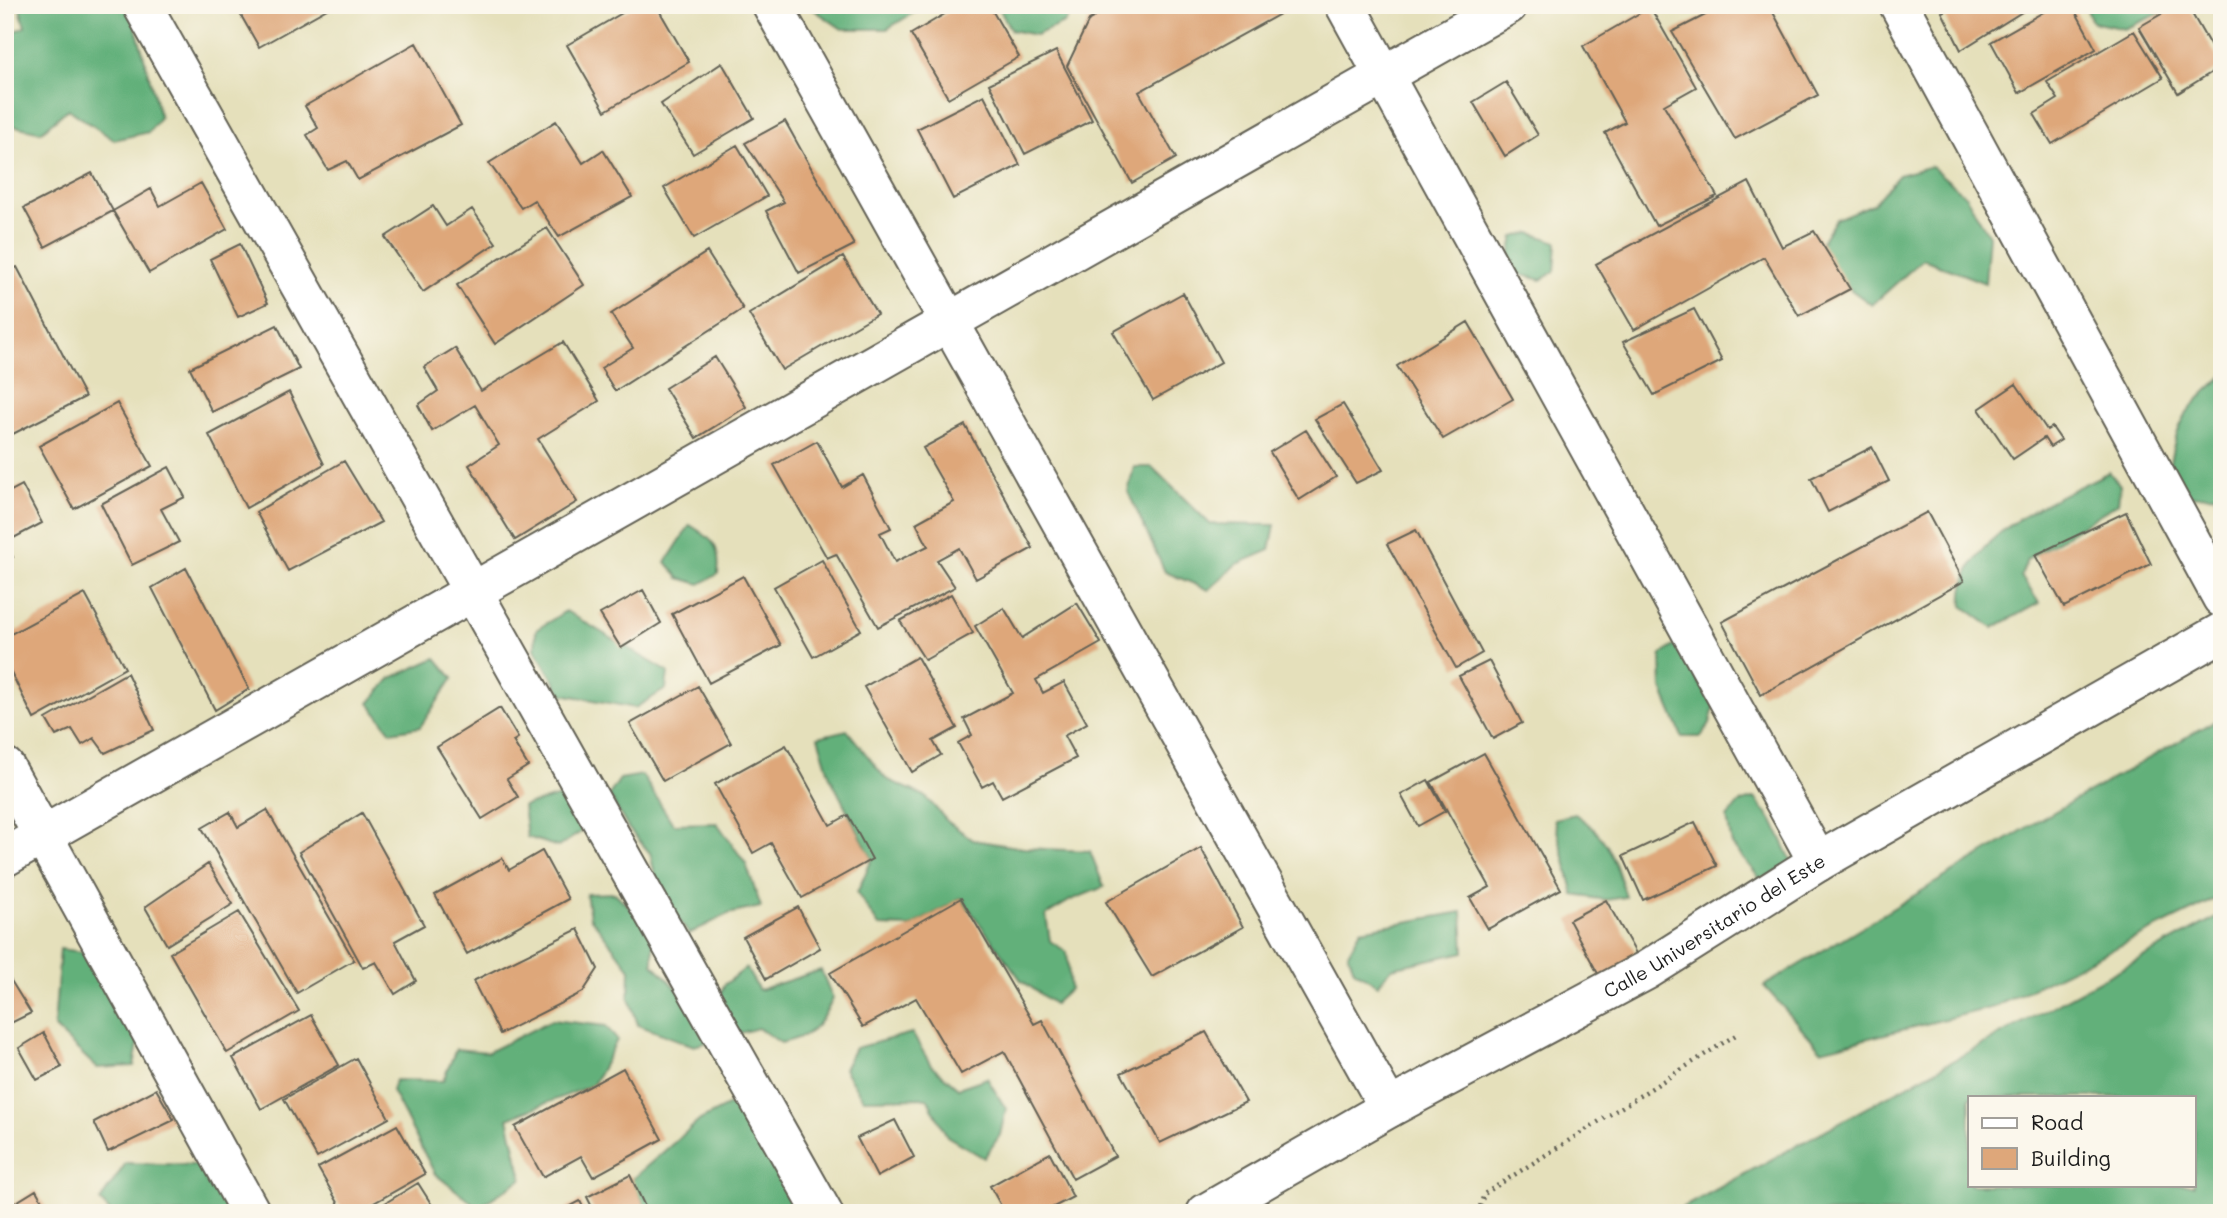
<svg xmlns="http://www.w3.org/2000/svg" width="2227" height="1218" viewBox="0 0 2227 1218" font-family="Mali,sans-serif">
<style>
.forest{fill:#62b07a;stroke:#3f664b;stroke-width:2;fill-rule:evenodd}
.building{fill:#dea77a}
.lines{fill:none;stroke-linecap:round;stroke-linejoin:round}
.street-casing{stroke:#626154;stroke-width:42}
.path{stroke:#626154;stroke-width:4.5;stroke-dasharray:2 5;stroke-linecap:butt}
.street{stroke:#fff;stroke-width:38}
.labels{text-anchor:middle;stroke-width:5;stroke-linejoin:round;paint-order:stroke}
.street-label{font-size:19px;fill:#1c1c1c;stroke:#fbf7ec}
</style>
<rect width="100%" height="100%" fill="#fbf7ec"/>
<filter id="ink" filterUnits="userSpaceOnUse"><feTurbulence type="fractalNoise" baseFrequency=".0143" numOctaves="2"/><feDisplacementMap in="SourceGraphic" scale="14" xChannelSelector="R" yChannelSelector="G"/><feConvolveMatrix kernelMatrix="1 2 1 2 8 2 1 2 1" color-interpolation-filters="sRGB"/></filter>
<filter id="wash" filterUnits="userSpaceOnUse"><feTurbulence type="fractalNoise" baseFrequency=".00686" numOctaves="4" result="noise"/><feDisplacementMap in="SourceGraphic" scale="28" xChannelSelector="R" yChannelSelector="G"/><feGaussianBlur stdDeviation="1.57" result="paint"/><feColorMatrix in="noise" values="0 0 0 0 0 0 0 0 0 0 0 0 0 0 0 0 0 1.4 0 .05"/><feComposite in="paint" operator="in"/></filter>
<g filter="url(#wash)">
<rect width="100%" height="100%" fill="#e5e0bb"/>
<path class="forest" d="M 19,5 L 130,5 L 160,117 L 149,132 L 114,140 L 68,109 L 41,132 L 5,124 L 5,35 L 25,27 Z
M 807,5 L 926,5 L 887,29 L 842,29 Z
M 997,5 L 1074,5 L 1066,22 L 1036,35 L 1011,30 Z
M 2085,5 L 2172,5 L 2172,8 L 2124,29 L 2092,22 Z
M 1931,166 L 1965,195 L 1989,235 L 1985,283 L 1923,259 L 1872,305 L 1850,289 L 1818,248 L 1836,219 L 1873,204 L 1899,175 Z
M 1531,233 L 1557,242 L 1555,271 L 1541,280 L 1516,273 L 1510,256 L 1514,237 Z
M 2222,377 L 2222,511 L 2215,495 L 2185,496 L 2169,466 C 2180,416 2184,412 2222,377 Z
M 1134,467 L 1152,467 L 1210,524 L 1275,525 L 1270,550 L 1235,565 L 1209,590 L 1165,572 L 1128,492 Z
M 2109,472 L 2120,485 L 2118,503 L 2027,560 L 2021,576 L 2039,603 L 1993,628 L 1963,606 C 1956,535 2057,499 2109,472 Z
M 690,525 C 713,539 721,546 718,574 L 700,584 L 679,578 L 666,562 Z
M 566,611 L 668,672 L 666,689 L 635,708 L 562,694 L 535,649 L 536,630 Z
M 1675,645 L 1714,706 L 1710,723 L 1701,737 L 1682,737 L 1662,689 L 1661,655 Z
M 436,658 L 453,678 L 420,727 L 391,732 L 369,703 L 391,678 Z
M 2222,717 L 2222,896 L 1994,1007 L 1821,1050 L 1764,986 L 2036,822 Z
M 847,730 L 886,779 L 925,796 L 947,821 L 973,840 L 1024,848 L 1090,851 L 1104,887 L 1071,900 L 1046,915 L 1050,941 L 1067,952 L 1070,989 L 1054,1004 L 1021,980 L 961,898 L 910,927 L 879,926 L 857,893 L 872,859 L 830,777 L 818,737 Z
M 642,775 L 673,824 L 717,823 L 746,864 L 761,907 L 728,914 L 689,934 L 659,893 L 650,853 L 628,828 L 609,795 L 620,779 Z
M 565,795 L 577,806 L 581,832 L 558,847 L 527,837 L 523,806 Z
M 1755,798 L 1775,825 L 1792,862 L 1761,880 L 1732,845 L 1727,818 L 1739,803 Z
M 1575,814 C 1610,837 1614,859 1626,897 L 1606,900 L 1574,895 L 1554,819 Z
M 615,893 L 653,930 L 653,964 L 687,999 L 716,1006 L 724,985 L 746,968 L 759,990 L 821,970 L 833,999 C 817,1028 814,1036 781,1043 L 758,1028 L 694,1046 L 638,1025 L 629,998 L 630,969 L 590,917 L 586,894 Z
M 1462,912 L 1464,952 L 1392,968 L 1378,985 L 1354,970 L 1348,953 L 1361,930 Z
M 2222,914 L 2222,1213 L 1673,1213 ZM 1970,1097 L 2194,1097 L 2194,1185 L 1970,1185 Z
M 60,949 L 107,955 L 143,1017 L 134,1066 L 97,1068 L 54,1027 Z
M 552,1020 L 606,1026 L 617,1040 L 593,1085 L 508,1118 L 522,1179 L 478,1207 L 435,1174 L 392,1091 L 395,1080 L 443,1081 L 456,1049 L 488,1052 Z
M 912,1033 L 931,1065 L 958,1088 L 987,1078 L 1006,1109 L 1000,1135 L 984,1158 L 947,1136 L 927,1098 L 863,1099 L 844,1069 L 855,1048 Z
M 729,1105 L 780,1119 L 800,1201 L 794,1213 L 648,1213 L 631,1180 L 700,1120 Z
M 126,1163 L 197,1165 L 235,1199 L 240,1213 L 111,1213 L 100,1201 Z"/>
<g id="blocks">
<path class="building" d="M 235,5 L 334,5 L 259,47 Z
M 636,5 L 656,5 L 689,62 L 605,111 L 567,45 Z
M 960,5 L 989,5 L 1019,57 L 948,98 L 911,34 Z
M 1117,5 L 1296,5 L 1139,92 L 1176,158 L 1132,183 L 1067,66 L 1089,20 Z
M 1725,5 L 1769,5 L 1818,95 L 1735,139 L 1672,32 Z
M 1955,5 L 2033,5 L 1961,50 L 1942,12 Z
M 2056,5 L 2072,5 L 2096,49 L 2019,93 L 1991,42 Z
M 2177,5 L 2187,5 L 2222,66 L 2178,93 L 2139,27 Z
M 1650,7 L 1696,87 L 1664,105 L 1717,196 L 1656,226 L 1605,133 L 1625,122 L 1583,46 Z
M 2134,31 L 2163,78 L 2052,144 L 2034,114 L 2058,99 L 2047,82 Z
M 416,43 L 461,125 L 358,180 L 347,161 L 328,170 L 307,135 L 318,128 L 305,106 Z
M 1056,51 L 1092,120 L 1025,154 L 989,84 Z
M 722,63 L 754,118 L 693,154 L 661,104 Z
M 1506,82 L 1538,135 L 1505,156 L 1473,102 Z
M 984,95 L 1020,165 L 953,199 L 917,129 Z
M 556,121 L 583,163 L 603,150 L 632,197 L 559,237 L 534,200 L 521,208 L 489,163 Z
M 785,121 L 854,245 L 799,273 L 766,211 L 784,202 L 745,143 Z
M 737,145 L 767,196 L 694,238 L 664,188 Z
M 92,173 L 113,211 L 45,247 L 24,208 Z
M 1749,182 L 1782,247 L 1814,231 L 1850,289 L 1799,316 L 1764,257 L 1634,330 L 1596,264 Z
M 201,183 L 227,229 L 149,273 L 113,211 L 151,189 L 160,206 Z
M 433,206 L 446,226 L 472,209 L 496,243 L 423,292 L 385,237 Z
M 547,228 L 584,285 L 495,344 L 457,285 Z
M 240,244 L 268,303 L 238,317 L 210,259 Z
M 707,252 L 743,309 L 615,391 L 601,368 L 633,348 L 611,314 Z
M 843,257 L 877,314 L 782,370 L 749,314 Z
M 17,267 L 85,397 L 5,438 L 5,273 Z
M 1183,293 L 1221,362 L 1153,400 L 1113,332 Z
M 1694,309 L 1722,361 L 1654,395 L 1623,342 Z
M 1468,322 L 1513,399 L 1443,439 L 1397,366 Z
M 277,325 L 299,369 L 212,412 L 190,368 Z
M 563,342 L 599,401 L 538,439 L 577,502 L 515,540 L 469,465 L 499,445 L 475,405 L 432,431 L 418,405 L 438,391 L 424,367 L 455,348 L 481,391 Z
M 715,357 L 746,407 L 696,438 L 665,388 Z
M 2016,384 L 2047,430 L 2052,427 L 2061,440 L 2050,447 L 2044,438 L 2013,459 L 1979,409 Z
M 289,392 L 324,464 L 246,508 L 209,435 Z
M 117,403 L 152,466 L 74,509 L 39,446 Z
M 1343,404 L 1383,470 L 1356,483 L 1315,419 Z
M 965,425 L 1033,548 L 976,579 L 959,548 L 937,560 L 955,587 L 878,627 L 836,554 L 827,558 L 774,465 L 817,441 L 842,487 L 863,475 L 891,528 L 880,533 L 895,562 L 928,546 L 916,523 L 954,502 L 923,448 Z
M 1306,430 L 1336,477 L 1299,500 L 1270,452 Z
M 1872,447 L 1889,481 L 1828,512 L 1811,478 Z
M 344,461 L 381,522 L 288,571 L 256,512 Z
M 169,467 L 185,497 L 161,509 L 179,542 L 132,565 L 101,504 Z
M 22,485 L 42,523 L 6,542 L 13,557 L 5,561 L 5,494 Z
M 1927,512 L 1964,581 L 1761,695 L 1722,622 Z
M 2126,512 L 2151,564 L 2064,607 L 2035,555 Z
M 1416,530 L 1482,653 L 1456,668 L 1387,544 Z
M 822,560 L 861,630 L 813,657 L 774,587 Z
M 186,568 L 249,689 L 215,710 L 152,588 Z
M 743,576 L 781,645 L 709,683 L 672,614 Z
M 643,590 L 661,623 L 621,648 L 600,614 Z
M 85,594 L 125,668 L 34,719 L 5,660 L 5,637 Z
M 951,594 L 973,633 L 925,660 L 900,621 Z
M 1077,603 L 1101,643 L 1036,680 L 1043,693 L 1064,682 L 1087,723 L 1064,736 L 1076,758 L 1002,797 L 993,781 L 982,787 L 958,743 L 972,735 L 964,719 L 1013,693 L 975,626 L 1004,608 L 1022,638 Z
M 917,657 L 957,728 L 933,741 L 941,755 L 912,772 L 864,687 Z
M 1489,661 L 1522,723 L 1493,739 L 1459,676 Z
M 127,673 L 154,730 L 105,753 L 94,738 L 82,745 L 72,729 L 56,736 L 46,719 Z
M 698,686 L 731,743 L 663,781 L 630,724 Z
M 500,708 L 518,738 L 513,741 L 528,766 L 507,779 L 518,797 L 482,819 L 437,747 Z
M 786,745 L 830,825 L 848,815 L 872,859 L 802,898 L 771,843 L 753,853 L 715,784 Z
M 1484,753 L 1561,889 L 1488,929 L 1470,898 L 1490,887 L 1431,782 Z
M 1428,780 L 1445,811 L 1418,826 L 1401,795 Z
M 267,810 L 354,960 L 297,993 L 202,828 L 230,812 L 238,827 Z
M 362,813 L 424,925 L 395,941 L 416,981 L 395,994 L 376,962 L 363,968 L 299,852 Z
M 1695,822 L 1717,866 L 1643,900 L 1623,856 Z
M 1201,848 L 1243,927 L 1152,977 L 1106,902 Z
M 542,851 L 568,899 L 467,954 L 435,895 L 502,858 L 509,870 Z
M 208,864 L 233,904 L 167,945 L 145,907 Z
M 961,898 L 1034,1024 L 1042,1020 L 1115,1156 L 1073,1179 L 1004,1051 L 961,1074 L 916,998 L 863,1027 L 830,973 Z
M 1606,900 L 1642,964 L 1604,985 L 1569,920 Z
M 798,907 L 820,948 L 766,979 L 743,937 Z
M 239,912 L 299,1011 L 227,1053 L 170,953 Z
M 578,929 L 598,969 L 583,992 L 500,1034 L 473,981 Z
M 5,971 L 31,1013 L 5,1026 Z
M 311,1015 L 339,1065 L 261,1109 L 233,1058 Z
M 1206,1032 L 1246,1102 L 1160,1143 L 1121,1073 Z
M 44,1033 L 62,1067 L 37,1080 L 19,1048 Z
M 356,1058 L 389,1118 L 317,1158 L 284,1099 Z
M 623,1068 L 662,1139 L 593,1177 L 581,1156 L 543,1177 L 515,1127 Z
M 156,1089 L 174,1120 L 108,1152 L 94,1122 Z
M 895,1120 L 914,1157 L 877,1177 L 857,1138 Z
M 397,1125 L 425,1174 L 356,1213 L 344,1213 L 318,1168 Z
M 1050,1153 L 1073,1197 L 1042,1213 L 1005,1213 L 990,1186 Z
M 630,1175 L 648,1213 L 595,1213 L 587,1197 Z
M 418,1183 L 437,1213 L 369,1213 Z
M 36,1190 L 49,1213 L 5,1213 L 5,1209 Z
M 580,1201 L 586,1213 L 558,1213 Z"/>
</g>
</g>
<g filter="url(#ink)">
<use href="#blocks" fill-opacity="0" stroke="#626154" stroke-width="2"/>
<g class="lines">
<defs>
<g id="street">
<path d="M 142,5 L 823,1213"/>
<path d="M 772,5 L 1389,1108"/>
<path d="M 1345,5 L 1818,862"/>
<path d="M 1899,5 L 2222,598"/>
<path d="M 5,767 L 251,1213"/>
<path d="M 5,857 L 1508,5"/>
<path id="s1" d="M 1206,1213 L 1389,1108 L 1647,970 L 1818,862 L 2222,632"/>
</g>
</defs>
<use href="#street" class="street-casing"/>
<path class="path" d="M 1478,1213 L 1484,1194 L 1739,1033"/>
<use href="#street" class="street"/>
</g>
</g>
<g class="labels">
<g class="street-label">
<text dy="7" stroke="none"><textPath href="#s1" startOffset="584">Calle Universitario del Este</textPath></text>
</g>
</g>
<rect width="2227" height="1218" fill="none" stroke="#fbf7ec" stroke-width="28"/>
<rect x="1968" y="1096" width="228" height="91" fill="#fbf7ec" stroke="#a29f99" stroke-width="2"/>
<rect x="1982" y="1118" width="35" height="10" fill="#ffffff" stroke="#a29f99" stroke-width="2"/>
<text x="2031" y="1130" font-size="21" fill="#1c1c1c">Road</text>
<rect x="1982" y="1148" width="35" height="21" fill="#dea77a" stroke="#a29f99" stroke-width="2"/>
<text x="2031" y="1166" font-size="21" fill="#1c1c1c">Building</text>
</svg>
